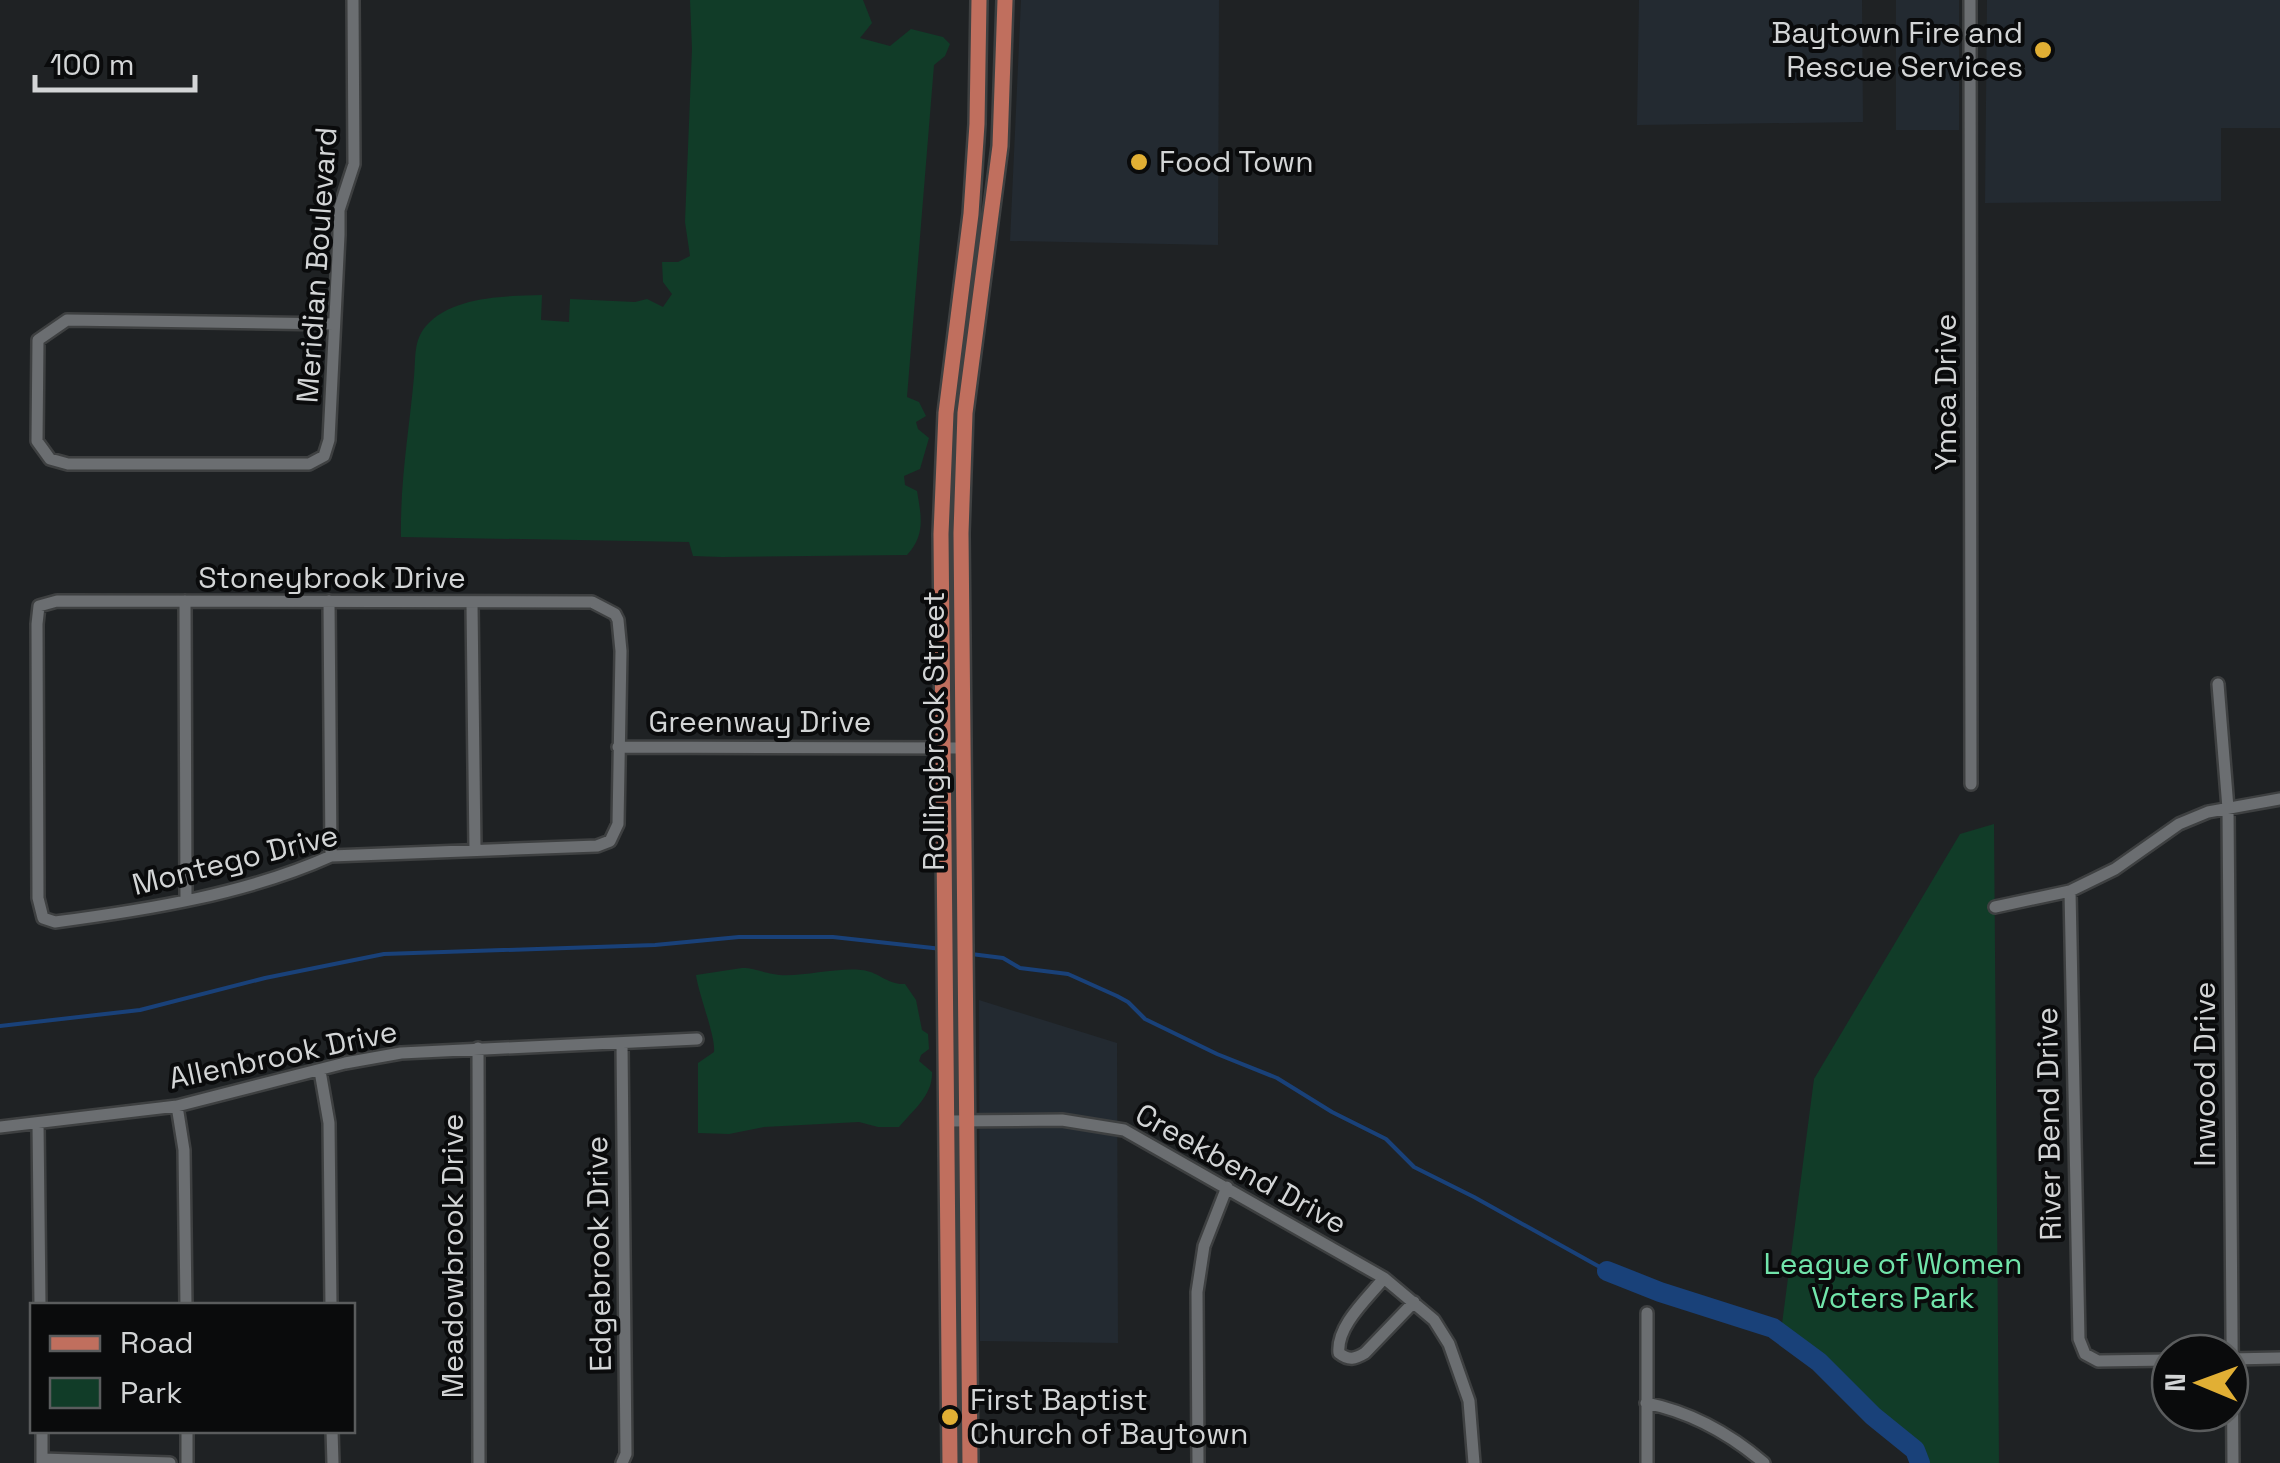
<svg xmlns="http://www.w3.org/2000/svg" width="2280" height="1463" viewBox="0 0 2280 1463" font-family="'Space Grotesk',sans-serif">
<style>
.built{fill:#232a31}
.green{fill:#113c28}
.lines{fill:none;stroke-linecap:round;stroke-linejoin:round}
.stream{stroke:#194179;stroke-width:4}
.river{stroke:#194179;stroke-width:20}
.minor-casing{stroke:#3e4041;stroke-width:16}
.major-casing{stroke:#3e4041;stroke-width:20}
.minor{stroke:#6b6e71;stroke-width:11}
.major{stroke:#c06f5e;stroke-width:15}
.poi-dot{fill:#e1af34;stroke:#0a0b0c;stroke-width:4}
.labels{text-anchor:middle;stroke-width:8;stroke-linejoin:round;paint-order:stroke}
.poi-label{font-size:30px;fill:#d3d5d6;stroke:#0a0b0c;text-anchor:start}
.street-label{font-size:30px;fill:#d3d5d6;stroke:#0a0b0c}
.park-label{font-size:30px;fill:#71e4aa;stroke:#0a0b0c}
</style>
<rect width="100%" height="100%" fill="#1f2224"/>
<path class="built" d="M 1021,0 L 1219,0 L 1218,245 L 1010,241 Z
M 1639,0 L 1862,0 L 1863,122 L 1637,125 Z
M 1896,0 L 1959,0 L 1959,130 L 1896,130 Z
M 1987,0 L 2280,0 L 2280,128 L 2221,128 L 2221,201 L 1985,203 Z
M 979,1000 L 1117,1043 L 1118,1343 L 980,1341 Z"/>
<path class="green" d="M 690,0 L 863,0 L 872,23 L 860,38 L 890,46 L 911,29 L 943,37 L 950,44 L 945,56 L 934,65 L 907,397 L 919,402 L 926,416 L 916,422 L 918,429 L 929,438 L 920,469 L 904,476 L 905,485 L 917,491 C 921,515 926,535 907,555 L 722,557 L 693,556 L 689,542 L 401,537 C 400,482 409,431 414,377 C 416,359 413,341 426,326 C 452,296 506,296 542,295 L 541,320 L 569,322 L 570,299 L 635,302 L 647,299 L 663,307 L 672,294 L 663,282 L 662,262 L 678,262 L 690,256 L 685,222 L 692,49 Z
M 1994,824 L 1999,1463 L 1928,1463 L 1925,1456 L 1782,1324 L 1814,1079 L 1960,834 Z
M 742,968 C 754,968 761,972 773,974 C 795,979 835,967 861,970 C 878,971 887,985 905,984 L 916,1000 L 922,1030 L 928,1034 L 929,1049 L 921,1055 L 919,1061 L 932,1072 C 933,1095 913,1110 899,1127 L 878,1127 L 859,1122 L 764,1127 L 729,1134 L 698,1133 L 698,1063 L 714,1052 C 716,1037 699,996 696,975 Z"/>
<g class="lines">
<path class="stream" d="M 971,954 L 1003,958 L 1020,968 L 1068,974 L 1117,996 L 1128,1002 L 1145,1019 L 1217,1054 L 1277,1078 L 1332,1112 L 1386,1139 L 1414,1167 L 1474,1197 L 1607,1271
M 0,1026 L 140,1010 L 265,978 L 384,954 L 655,945 L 739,937 L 833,937 L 942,949"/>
<path class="river" d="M 1607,1271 L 1660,1292 L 1773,1328 L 1819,1362 L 1873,1416 L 1915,1450 L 1920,1463"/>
<defs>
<path id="minor" d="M 1970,0 L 1971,784
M 334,324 L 67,320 L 38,340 L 37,441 L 50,459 L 68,464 L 309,464 L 324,456 L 329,440 L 339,235 L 339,210 L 354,164 L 353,0
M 57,601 L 592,602 L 615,614 L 618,620 L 621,651 L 618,824 L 610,841 L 597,846 L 331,856 C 247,894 146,910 55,922 L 43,918 L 38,898 L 37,624 L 39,606 Z
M 185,601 L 186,900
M 329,601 L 331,856
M 472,604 L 475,850
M 2218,684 L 2228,808 L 2233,1463
M 618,747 L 962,748
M 2070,891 L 2079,1339 L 2085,1354 L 2098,1361 L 2170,1360
M 1995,907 L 2070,891 L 2115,869 L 2179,824 L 2208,812 L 2280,799
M 622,1044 L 626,1454 L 622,1463
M 478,1048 L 479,1463
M 320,1071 L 329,1123 L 331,1306
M 177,1106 L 184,1150 L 186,1306
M 948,1121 L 1062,1120 L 1124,1130 L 1384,1278 L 1434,1320 L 1449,1344 L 1469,1401 L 1474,1463
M 38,1123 L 40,1306
M 0,1127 L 177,1106 L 345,1063 L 401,1053 L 697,1039
M 1384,1278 C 1368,1298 1336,1326 1339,1353 C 1349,1361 1355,1359 1365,1353 L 1414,1302
M 1647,1313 L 1647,1463
M 2230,1359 L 2280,1358
M 1646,1403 C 1691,1412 1729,1433 1764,1463
M 42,1430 L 42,1463
M 187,1430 L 187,1463
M 332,1430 L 333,1463
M 42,1459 L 170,1463
M 1198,1463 L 1197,1292 L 1204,1246 L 1227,1187"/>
<path id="major" d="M 950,1463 L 941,534 L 946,413 L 971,214 L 977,124 L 979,0
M 970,1463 L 961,533 L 965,413 L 1000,146 L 1005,0"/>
</defs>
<use href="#minor" class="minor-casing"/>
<use href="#major" class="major-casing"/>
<use href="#minor" class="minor"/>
<use href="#major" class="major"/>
</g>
<g class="poi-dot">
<circle cx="2043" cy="50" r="10"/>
<circle cx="1139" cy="162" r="10"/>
<circle cx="950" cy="1417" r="10"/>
</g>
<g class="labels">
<g class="poi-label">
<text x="2023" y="43" text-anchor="end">Baytown Fire and<tspan x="2023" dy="34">Rescue Services</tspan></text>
<text x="1159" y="172">Food Town</text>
<text x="970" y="1410">First Baptist<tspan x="970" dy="34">Church of Baytown</tspan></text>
</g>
<g class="street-label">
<text transform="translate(317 265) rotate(-86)" y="10">Meridian Boulevard</text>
<text transform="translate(1946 392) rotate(-90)" y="10">Ymca Drive</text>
<text x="332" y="588">Stoneybrook Drive</text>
<text x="760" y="732">Greenway Drive</text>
<text transform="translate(934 731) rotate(-90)" y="10">Rollingbrook Street</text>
<text transform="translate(235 860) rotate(-14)" y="10">Montego Drive</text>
<text transform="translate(283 1055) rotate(-12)" y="10">Allenbrook Drive</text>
<text transform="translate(2205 1074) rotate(-90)" y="10">Inwood Drive</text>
<text transform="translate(2049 1124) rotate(-91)" y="10">River Bend Drive</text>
<text transform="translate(1241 1169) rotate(29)" y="10">Creekbend Drive</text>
<text transform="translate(599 1254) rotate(-91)" y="10">Edgebrook Drive</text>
<text transform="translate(453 1256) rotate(-90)" y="10">Meadowbrook Drive</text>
</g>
<g class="park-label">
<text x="1893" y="1274">League of Women<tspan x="1893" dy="34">Voters Park</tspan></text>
</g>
</g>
<rect x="30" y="1303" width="325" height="130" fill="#0a0b0c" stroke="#5a5c5d" stroke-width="2.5"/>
<rect x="50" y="1336" width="50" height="15" fill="#c06f5e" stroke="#5a5c5d" stroke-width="2.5"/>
<text x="120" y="1353" font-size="30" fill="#d3d5d6">Road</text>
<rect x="50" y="1378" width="50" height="30" fill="#113c28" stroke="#5a5c5d" stroke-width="2.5"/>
<text x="120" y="1403" font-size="30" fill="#d3d5d6">Park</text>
<g transform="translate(2200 1383) rotate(271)"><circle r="48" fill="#0a0b0c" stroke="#5a5c5d" stroke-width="2.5"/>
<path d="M0-8L18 38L0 25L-18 38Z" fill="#e1af34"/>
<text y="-15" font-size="28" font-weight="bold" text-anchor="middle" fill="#d3d5d6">N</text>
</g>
<path d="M35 75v15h160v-15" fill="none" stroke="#d3d5d6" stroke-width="5"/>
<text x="50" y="75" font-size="30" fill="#d3d5d6" stroke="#0a0b0c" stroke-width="8" paint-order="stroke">100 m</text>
</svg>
